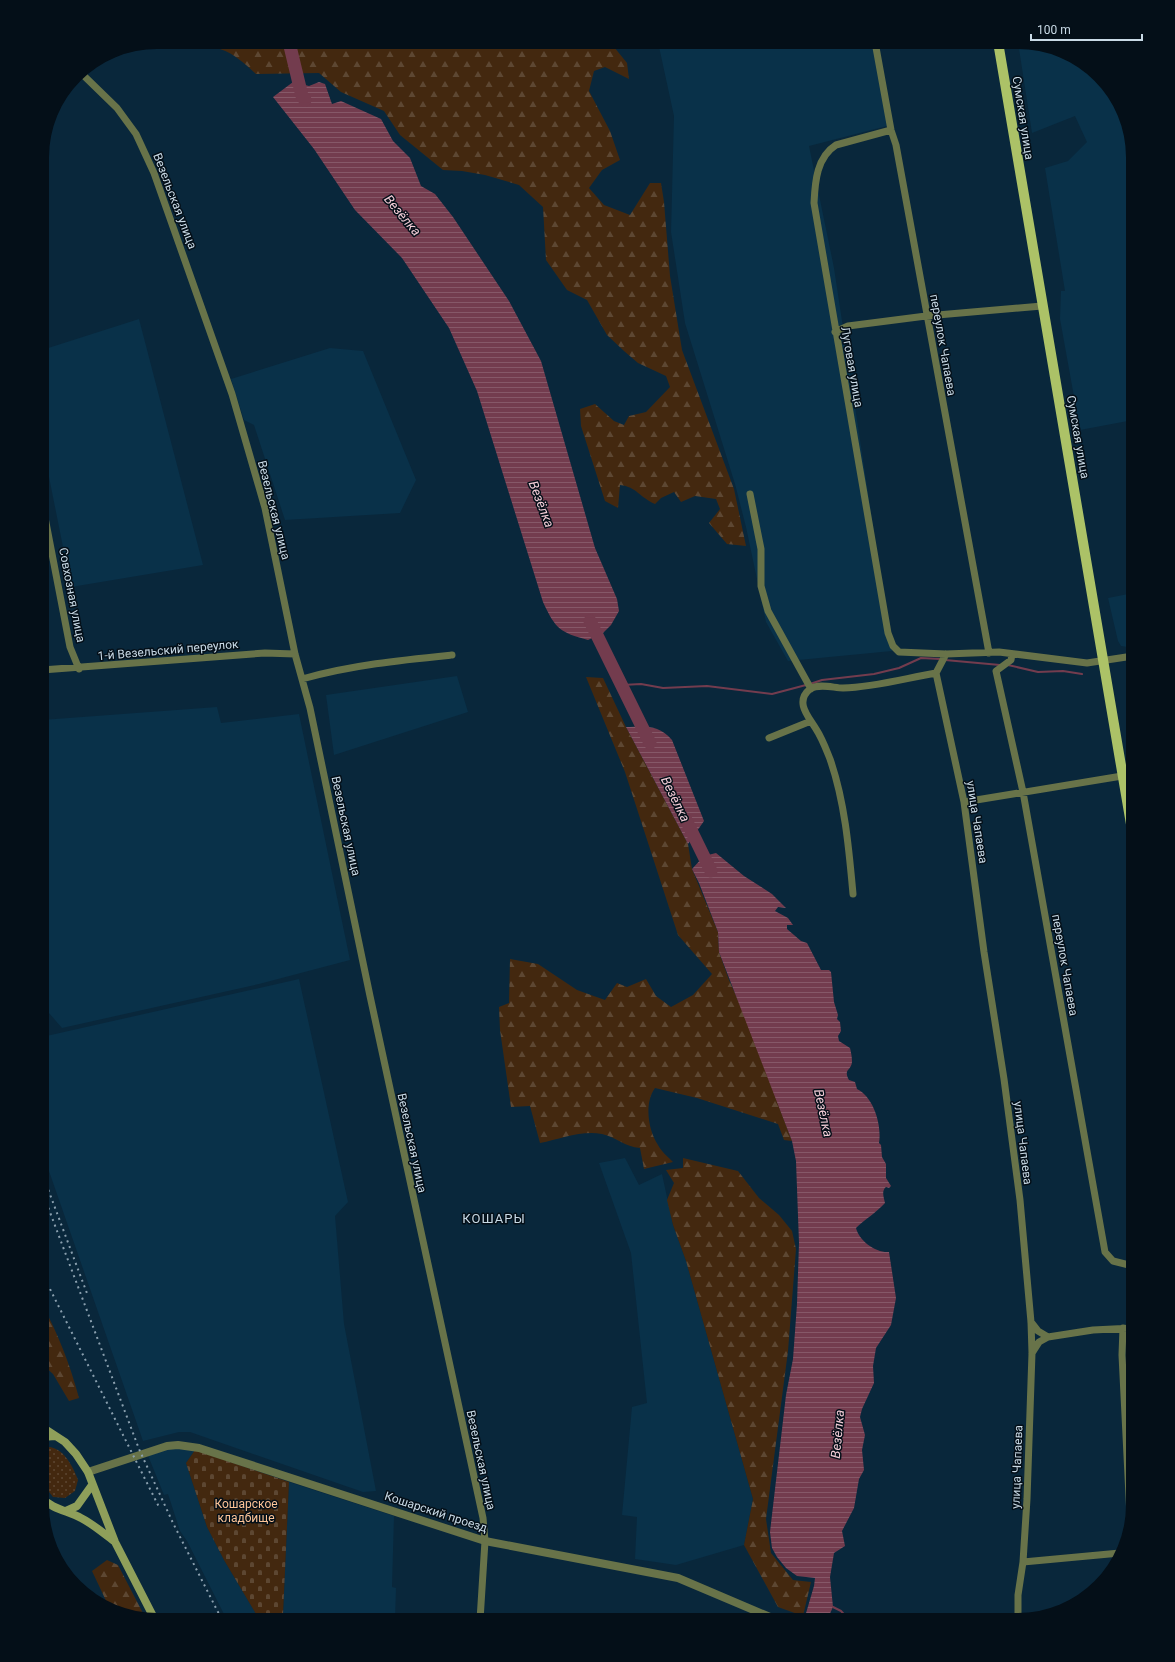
<svg xmlns="http://www.w3.org/2000/svg" width="1175" height="1662" viewBox="0 0 1175 1662" font-family="Roboto,sans-serif">
<style>
.built{fill:#093149}
.grass{fill:url(#grass-dots)}
.forest{fill:url(#forest-firs)}
.cemetery{fill:url(#cemetery-stones)}
.water{fill:url(#water-rules)}
.lines{fill:none;stroke-linecap:round;stroke-linejoin:round}
.stream{stroke:#733c4e;stroke-width:2}
.river{stroke:#733c4e;stroke-width:13}
.minor{stroke:#687349;stroke-width:7}
.tertiary{stroke:#687349;stroke-width:8}
.secondary{stroke:#8f9f5a;stroke-width:8}
.primary{stroke:#acc267;stroke-width:10}
.rail{stroke:#8ba0af;stroke-width:2;stroke-dasharray:2 4;stroke-linecap:butt}
.labels{text-anchor:middle;stroke-width:3;stroke-linejoin:round;paint-order:stroke}
.street-label{font-size:12px;fill:#c9dae6;stroke:#040f18}
.park-label{font-size:12px;fill:#fdc497;stroke:#040f18}
.water-label{font-size:13px;font-style:italic;fill:#f3cdd7;stroke:#040f18}
.neighbourhood-label{font-size:13px;letter-spacing:1px;fill:#c9dae6;stroke:#040f18}
</style>
<defs>
<pattern id="grass-dots" width="8" height="8" patternUnits="userSpaceOnUse"><rect width="8" height="8" fill="#43280f"/><path d="M2 2h.1M6 6h.1" fill="none" stroke="#5d4732" stroke-width="1.8" stroke-linecap="round"/></pattern>
<pattern id="forest-firs" width="22" height="20" patternUnits="userSpaceOnUse"><rect width="22" height="20" fill="#43280f"/><path d="M5 1l3.5 6h-7zM16 11l3.5 6h-7z" fill="#5d4732"/></pattern>
<pattern id="cemetery-stones" width="16" height="16" patternUnits="userSpaceOnUse"><rect width="16" height="16" fill="#43280f"/><path d="M2 7V4a2 2 0 0 1 4 0v3zM10 15v-3a2 2 0 0 1 4 0v3z" fill="#5d4732"/></pattern>
<pattern id="water-rules" width="6" height="5" patternUnits="userSpaceOnUse"><rect width="6" height="5" fill="#733c4e"/><path d="M0 2.5h6" fill="none" stroke="#865868"/></pattern>
</defs>
<rect width="100%" height="100%" fill="#09273b"/>
<path class="built" d="M 658,42 L 876,42 L 887,126 L 809,146 L 834,268 L 892,651 L 788,661 L 766,622 L 746,527 L 735,484 L 685,323 L 671,232 L 674,116 Z
M 1018,42 L 1026,42 L 1076,57 L 1118,99 L 1133,157 L 1133,420 L 1080,430 L 1060,319 L 1061,291 L 1065,291 L 1045,168 L 1068,161 L 1087,142 L 1075,116 L 1032,133 Z
M 139,319 L 203,565 L 71,587 L 42,442 L 42,350 Z
M 330,348 L 363,351 L 416,480 L 400,513 L 285,520 L 254,425 L 244,420 L 231,379 Z
M 1133,593 L 1133,646 L 1128,647 L 1121,646 L 1118,641 L 1108,598 Z
M 457,676 L 468,712 L 334,755 L 326,695 Z
M 217,707 L 221,723 L 299,714 L 350,960 L 259,984 L 62,1028 L 42,1005 L 42,720 Z
M 299,979 L 348,1202 L 335,1216 L 344,1324 L 376,1491 L 363,1492 L 190,1432 L 179,1432 L 143,1441 L 42,1151 L 42,1037 Z
M 625,1158 L 639,1185 L 662,1174 L 673,1225 L 686,1261 L 753,1499 L 744,1545 L 676,1565 L 635,1559 L 637,1517 L 622,1515 L 632,1407 L 647,1403 L 631,1253 L 599,1163 Z
M 182,1446 L 195,1450 L 186,1463 L 207,1527 L 224,1560 L 256,1614 L 283,1615 L 289,1482 L 394,1516 L 392,1587 L 396,1588 L 395,1620 L 227,1620 L 187,1541 L 180,1531 L 168,1494 L 164,1495 L 147,1453 Z"/>
<path class="grass" d="M 50,1447 C 65,1450 73,1467 78,1480 L 75,1491 L 65,1498 L 53,1497 L 42,1483 L 42,1449 Z"/>
<path class="forest" d="M 191,42 L 610,42 L 627,63 L 629,79 L 605,67 L 594,71 L 589,91 L 610,131 L 620,160 L 602,170 L 589,188 L 604,205 L 630,215 L 650,183 L 661,183 L 664,202 L 670,276 L 682,350 L 734,489 L 746,546 L 727,544 L 709,523 L 720,509 L 716,499 L 695,496 L 681,502 L 674,492 L 661,498 L 655,504 C 639,497 637,487 620,485 L 618,508 L 605,501 L 581,426 L 580,409 L 595,404 L 614,421 L 624,425 L 629,416 L 646,412 L 670,387 L 666,376 L 638,363 L 624,351 L 607,335 L 587,300 L 567,290 L 546,260 L 543,207 L 519,185 L 485,175 L 462,171 L 443,170 L 400,135 L 384,111 L 341,92 L 319,73 L 256,74 C 245,64 235,54 220,49 C 208,45 204,52 191,42 Z
M 586,677 L 603,678 L 626,727 L 688,844 L 692,869 L 718,932 L 719,952 L 729,980 L 746,1018 L 792,1141 L 784,1140 L 778,1124 L 697,1098 L 655,1088 C 644,1103 648,1130 658,1145 C 661,1151 668,1157 673,1162 L 644,1169 L 640,1148 C 625,1147 616,1137 602,1134 C 582,1130 560,1139 540,1143 L 530,1106 L 511,1107 L 500,1030 L 499,1007 L 509,1003 L 510,959 L 538,964 L 577,990 L 605,1000 L 617,983 L 627,987 L 646,979 L 656,996 L 671,1007 L 693,995 L 712,974 L 678,935 L 625,772 Z
M 683,1158 L 738,1171 L 759,1198 L 779,1215 L 792,1231 L 796,1249 L 788,1351 L 766,1519 L 771,1553 L 793,1580 L 811,1582 L 803,1616 L 778,1607 L 744,1545 L 753,1499 L 686,1261 L 673,1225 L 667,1200 L 674,1183 L 666,1170 L 683,1168 Z
M 42,1304 C 58,1334 70,1364 79,1398 L 69,1401 L 53,1374 L 42,1364 Z
M 107,1560 L 118,1565 L 146,1619 L 109,1607 L 92,1571 Z"/>
<path class="cemetery" d="M 195,1450 L 289,1482 L 283,1615 L 256,1614 L 224,1560 L 207,1527 L 186,1463 Z"/>
<path class="water" d="M 293,82 L 309,86 L 319,82 L 325,84 L 332,104 L 341,101 L 381,119 L 393,141 L 410,158 L 421,186 L 435,194 L 453,217 L 509,301 L 541,361 L 595,548 L 617,599 L 619,611 L 611,625 L 603,633 L 588,640 C 560,632 556,630 543,602 L 477,391 L 449,328 L 402,258 L 355,210 L 314,149 L 273,97 Z
M 626,727 C 646,727 658,724 672,740 L 704,821 L 688,844 Z
M 716,853 L 744,876 L 772,894 L 786,908 L 778,907 L 775,911 L 788,918 L 793,925 L 787,925 L 787,929 L 801,941 L 807,943 L 821,970 L 829,970 L 831,972 L 834,1002 L 838,1015 L 837,1019 L 840,1022 L 841,1031 L 838,1036 L 839,1041 L 850,1048 C 851,1052 852,1057 852,1062 C 851,1071 843,1069 849,1080 L 855,1082 L 857,1089 C 874,1097 882,1126 879,1143 L 881,1145 L 882,1157 L 886,1164 L 886,1178 L 891,1186 L 889,1188 L 886,1187 C 881,1191 884,1198 885,1203 C 876,1213 865,1219 856,1228 C 859,1241 876,1253 889,1252 L 896,1298 L 891,1325 L 876,1348 L 873,1366 L 874,1383 L 862,1409 L 860,1417 L 865,1435 L 862,1450 L 864,1470 L 859,1479 L 854,1508 L 842,1531 L 845,1546 L 834,1553 L 830,1577 L 833,1607 L 827,1620 L 804,1620 L 814,1586 L 815,1578 L 797,1576 L 786,1568 L 777,1557 L 772,1548 L 770,1532 L 786,1395 L 793,1359 L 797,1304 L 799,1243 L 796,1161 L 792,1141 L 719,952 L 718,932 L 699,883 L 692,869 L 704,856 Z"/>
<g class="lines">
<path class="stream" d="M 945,660 L 1000,665
M 1008,665 L 1038,672 L 1063,671 L 1082,674
M 810,684 L 822,680 L 874,674 L 899,668 L 921,658 L 940,659
M 622,685 L 641,684 L 663,688 L 707,686 L 772,694 L 806,685
M 833,1607 L 841,1611 L 849,1620"/>
<path class="river" d="M 289,42 L 302,96 L 305,100
M 590,621 L 650,743
M 686,820 L 711,871"/>
<path class="minor" d="M 875,42 L 891,130 L 896,145 L 989,653
M 80,72 L 117,108 L 136,134 L 154,173 L 232,394 L 265,508 L 295,654 L 310,708 L 370,996 L 483,1518 L 485,1541 L 480,1620
M 891,130 L 836,145 C 817,157 815,181 814,203 L 888,633 L 893,646 L 899,652 L 946,654 L 999,652 L 1087,663 L 1133,656
M 835,332 L 848,326 L 926,316 L 1042,306
M 750,494 L 761,549 L 761,586 L 768,611 L 811,689
M 42,502 L 70,647 L 79,669
M 1012,654 L 1011,660 L 996,671 L 1023,792 L 1105,1252 L 1113,1261 L 1129,1265 L 1133,1271
M 42,670 L 265,653 L 295,654
M 936,673 L 964,802 L 984,952 L 1004,1079 L 1020,1200 L 1031,1322 L 1032,1353 L 1027,1499 L 1023,1562 L 1018,1595 L 1018,1620
M 936,673 L 946,654
M 302,679 C 351,665 402,660 452,655
M 769,738 L 811,721
M 964,802 L 1122,776
M 853,894 C 849,850 845,802 830,759 C 826,749 822,738 816,729 C 809,717 794,702 810,689 C 819,683 834,688 843,688 C 875,687 906,678 936,673
M 1031,1322 L 1038,1331 L 1048,1337
M 1123,1328 L 1122,1355 L 1130,1516
M 1032,1353 L 1039,1342 L 1048,1337 L 1093,1330 L 1133,1328
M 1023,1562 L 1120,1553"/>
<path class="tertiary" d="M 88,1472 L 167,1446 L 178,1445 L 199,1448 L 485,1541 L 678,1578 L 777,1620"/>
<path class="secondary" d="M 42,1427 L 65,1442 L 76,1454 L 88,1472 L 115,1542 L 155,1620
M 42,1437 L 55,1436
M 42,1498 C 52,1509 68,1511 81,1518 C 93,1524 103,1533 114,1541
M 66,1511 L 77,1506 L 92,1485"/>
<path class="primary" d="M 998,42 L 1133,836"/>
<path class="rail" d="M 42,1173 L 88,1296
M 42,1191 L 139,1449 L 173,1523 L 222,1620
M 42,1273 L 160,1509"/>
</g>
<g class="labels">
<g class="street-label">
<text transform="translate(1023 118) rotate(81)" y="4">Сумская улица</text>
<text transform="translate(175 201) rotate(69)" y="4">Везельская улица</text>
<text transform="translate(943 345) rotate(80)" y="4">переулок Чапаева</text>
<text transform="translate(852 367) rotate(80)" y="4">Луговая улица</text>
<text transform="translate(1078 437) rotate(80)" y="4">Сумская улица</text>
<text transform="translate(274 510) rotate(76)" y="4">Везельская улица</text>
<text transform="translate(72 595) rotate(79)" y="4">Совхозная улица</text>
<text transform="translate(168 650) rotate(-5)" y="4">1-й Везельский переулок</text>
<text transform="translate(977 822) rotate(81)" y="4">улица Чапаева</text>
<text transform="translate(346 826) rotate(78)" y="4">Везельская улица</text>
<text transform="translate(1065 965) rotate(80)" y="4">переулок Чапаева</text>
<text transform="translate(412 1143) rotate(78)" y="4">Везельская улица</text>
<text transform="translate(1023 1143) rotate(83)" y="4">улица Чапаева</text>
<text transform="translate(481 1460) rotate(78)" y="4">Везельская улица</text>
<text transform="translate(1017 1467) rotate(-88)" y="4">улица Чапаева</text>
<text transform="translate(436 1512) rotate(18)" y="4">Кошарский проезд</text>
</g>
<g class="park-label">
<text x="246" y="1508">Кошарское<tspan x="246" dy="14">кладбище</tspan></text>
</g>
<g class="water-label">
<text transform="translate(403 215) rotate(50)" y="5">Везёлка</text>
<text transform="translate(542 504) rotate(69)" y="5">Везёлка</text>
<text transform="translate(676 799) rotate(64)" y="5">Везёлка</text>
<text transform="translate(824 1113) rotate(78)" y="5">Везёлка</text>
<text transform="translate(837 1434) rotate(-85)" y="5">Везёлка</text>
</g>
<g class="neighbourhood-label">
<text x="494" y="1223">КОШАРЫ</text>
</g>
</g>
<path d="M0 0H1175V1662H0ZM157 49H1018A108 108 0 0 1 1126 157V1505A108 108 0 0 1 1018 1613H157A108 108 0 0 1 49 1505V157A108 108 0 0 1 157 49Z" fill="#040f18" fill-rule="evenodd"/>
<path d="M1031 34v6h111v-6" fill="none" stroke="#c9dae6" stroke-width="2"/>
<text x="1037" y="34" font-size="12" fill="#c9dae6" stroke="#040f18" stroke-width="3" paint-order="stroke">100 m</text>
</svg>
